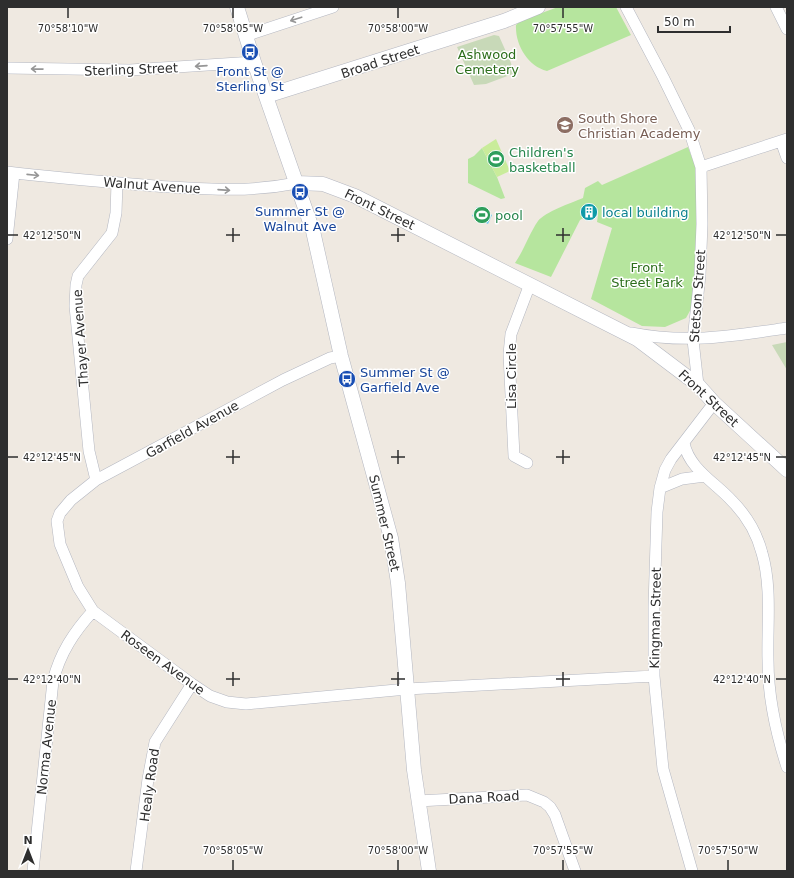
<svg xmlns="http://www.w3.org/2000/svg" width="794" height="878" viewBox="0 0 794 878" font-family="'DejaVu Sans',sans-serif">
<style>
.green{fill:#b6e59e}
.cemetery{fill:#c8d9b8}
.pitch{fill:#c9ec9a}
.water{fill:#75cff0}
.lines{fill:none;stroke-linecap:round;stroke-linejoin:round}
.minor-casing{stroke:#b4b7c1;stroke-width:12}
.tertiary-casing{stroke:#b4b7c1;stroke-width:15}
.minor{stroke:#fff;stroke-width:11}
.tertiary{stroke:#fff;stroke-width:14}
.oneway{stroke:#969696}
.ticks{fill:none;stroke:#2e2e2e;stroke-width:1.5}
.labels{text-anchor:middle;stroke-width:3;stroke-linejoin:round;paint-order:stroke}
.park-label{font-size:13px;fill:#2c6e1b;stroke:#fff}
.street-label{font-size:13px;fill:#2e2e2e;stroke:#fff}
.transit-label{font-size:13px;fill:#164399;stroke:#fff}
.education-label{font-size:13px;fill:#785e54;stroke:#fff;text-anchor:start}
.leisure-label{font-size:13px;fill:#27864d;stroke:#fff;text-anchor:start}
.culture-label{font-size:13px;fill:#0d838f;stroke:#fff;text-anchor:start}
.ticks-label{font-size:10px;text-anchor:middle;fill:#2e2e2e;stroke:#fff;stroke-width:3;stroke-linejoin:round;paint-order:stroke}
</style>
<rect width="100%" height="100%" fill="#efe9e1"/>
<path class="green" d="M 558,7 L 616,7 L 631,35 L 547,71 C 528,66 515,45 516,25 L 520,21 Z
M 688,147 L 696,168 L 696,247 L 693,296 L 691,309 L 686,318 L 665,327 L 642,326 L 591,299 L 612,228 L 597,222 L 598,215 L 593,206 L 584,210 L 585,217 L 580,220 L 551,277 L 515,263 C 524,250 529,234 538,221 C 545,212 571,203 583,198 L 585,188 L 598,181 L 602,185 Z
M 482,148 L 497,177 L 505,198 L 501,199 L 468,183 L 468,159 L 474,156 Z"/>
<path class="cemetery" d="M 494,35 L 499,36 L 511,63 L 513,74 L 486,84 L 474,85 L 457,47 Z
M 787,342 L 787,370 L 772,345 Z"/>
<path class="pitch" d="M 496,139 L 510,171 L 497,177 L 482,148 Z"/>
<path class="water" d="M 477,207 L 492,215 L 488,224 L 472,216 Z"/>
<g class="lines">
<defs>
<path id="minor" d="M 626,7 L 663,77 L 689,130 L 701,167 L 702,224 L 700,275 L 693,340 L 698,385
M 776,7 L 787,29
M 245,36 L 333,7
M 7,68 L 130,70 L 254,62
M 781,141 L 787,158
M 701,167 L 787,139
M 7,172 C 56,178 106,182 155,186 C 206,189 246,193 297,183
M 7,239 L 14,173
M 631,333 C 687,344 732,336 787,328
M 341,356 L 330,358 L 283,380 L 96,480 L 71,500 L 60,513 L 57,521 L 60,544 L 78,587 L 93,611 L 192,684 L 210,696 L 227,702 L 246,704 L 407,689 L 654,676 L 654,606 L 657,512 L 660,488 L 665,470 L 671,459 L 714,403
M 684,443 C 689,469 716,483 732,501 C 746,515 757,534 762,553 C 772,587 767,625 768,660 C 768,695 776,733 787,767
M 527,463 L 514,456 L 509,354 L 511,334 L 530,284
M 96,480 L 89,451 L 75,306 L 76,285 L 78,276 L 112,233 L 116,213 L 117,183
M 660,488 L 682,479 L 705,476
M 654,676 L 663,769 L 692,871
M 418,801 L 527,795 L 544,802 L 550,807 L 555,815 L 575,871
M 33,871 L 53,681 C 60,653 74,632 93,611
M 136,871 L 148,779 L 155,742 L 192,684"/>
<path id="tertiary" d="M 237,7 L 254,62 L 313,231 L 341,356 L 391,538 L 398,583 L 414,770 L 429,871
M 266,96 L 504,21 L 538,7
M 297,183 L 323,184 L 355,196 L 637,339 L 698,385 L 714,403 L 787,470"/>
</defs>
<use href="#minor" class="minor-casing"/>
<use href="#tertiary" class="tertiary-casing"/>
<use href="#minor" class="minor"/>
<use href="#tertiary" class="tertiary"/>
</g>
<defs><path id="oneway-shaft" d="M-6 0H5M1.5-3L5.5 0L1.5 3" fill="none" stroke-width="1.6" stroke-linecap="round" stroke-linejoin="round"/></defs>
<g class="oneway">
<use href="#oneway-shaft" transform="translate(296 19) rotate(162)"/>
<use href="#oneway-shaft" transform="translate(201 66) rotate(176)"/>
<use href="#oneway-shaft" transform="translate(37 69) rotate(-179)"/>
<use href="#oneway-shaft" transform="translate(33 175) rotate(6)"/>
<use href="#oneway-shaft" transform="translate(224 190) rotate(4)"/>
</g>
<path class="ticks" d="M 68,8 L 68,18M 233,8 L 233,18M 398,8 L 398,18M 563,8 L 563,18M 233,228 L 233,242M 398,228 L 398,242M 563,228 L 563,242M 8,235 L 18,235M 226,235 L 240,235M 391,235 L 405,235M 556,235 L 570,235M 776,235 L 786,235M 233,450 L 233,464M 398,450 L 398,464M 563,450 L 563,464M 8,457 L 18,457M 226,457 L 240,457M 391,457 L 405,457M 556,457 L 570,457M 776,457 L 786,457M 233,672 L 233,686M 398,672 L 398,686M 563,672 L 563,686M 8,679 L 18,679M 226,679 L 240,679M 391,679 L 405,679M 556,679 L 570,679M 776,679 L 786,679M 233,860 L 233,870M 398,860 L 398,870M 563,860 L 563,870M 728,860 L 728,870"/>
<defs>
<symbol id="bus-disc" viewBox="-11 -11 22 22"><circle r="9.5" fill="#1a4fb4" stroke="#fff"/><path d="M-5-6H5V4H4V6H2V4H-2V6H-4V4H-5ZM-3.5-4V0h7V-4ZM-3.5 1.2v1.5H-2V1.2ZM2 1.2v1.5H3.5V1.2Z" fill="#fff"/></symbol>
<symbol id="school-disc" viewBox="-11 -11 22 22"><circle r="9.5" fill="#8d6e63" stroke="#fff"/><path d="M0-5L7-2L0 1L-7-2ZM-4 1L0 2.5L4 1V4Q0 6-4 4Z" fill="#fff"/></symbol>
<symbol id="stadium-disc" viewBox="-11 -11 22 22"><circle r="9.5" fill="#2e9e5b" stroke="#fff"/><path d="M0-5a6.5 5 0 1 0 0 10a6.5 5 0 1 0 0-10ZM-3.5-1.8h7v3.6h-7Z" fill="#fff"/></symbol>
<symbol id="building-disc" viewBox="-11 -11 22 22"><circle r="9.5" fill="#0f9aa8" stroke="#fff"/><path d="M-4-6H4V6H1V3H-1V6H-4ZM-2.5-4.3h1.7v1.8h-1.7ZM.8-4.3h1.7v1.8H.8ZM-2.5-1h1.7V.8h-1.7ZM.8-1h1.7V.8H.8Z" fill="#fff"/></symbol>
</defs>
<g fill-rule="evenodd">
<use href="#bus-disc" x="240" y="42" width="20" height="20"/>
<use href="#school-disc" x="555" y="115" width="20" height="20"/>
<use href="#stadium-disc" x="486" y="149" width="20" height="20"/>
<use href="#bus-disc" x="290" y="182" width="20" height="20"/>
<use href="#building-disc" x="579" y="202" width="20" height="20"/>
<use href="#stadium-disc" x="472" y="205" width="20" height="20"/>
<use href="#bus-disc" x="337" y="369" width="20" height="20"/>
</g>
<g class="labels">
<g class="park-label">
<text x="487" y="59">Ashwood<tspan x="487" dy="15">Cemetery</tspan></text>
<text x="647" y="272">Front<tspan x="647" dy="15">Street Park</tspan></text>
</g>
<g class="street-label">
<text transform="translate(380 61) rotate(-18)" y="5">Broad Street</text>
<text transform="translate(131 69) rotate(-2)" y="5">Sterling Street</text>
<text transform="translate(152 185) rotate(4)" y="5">Walnut Avenue</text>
<text transform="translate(380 209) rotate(26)" y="5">Front Street</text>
<text transform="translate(697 296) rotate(-86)" y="5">Stetson Street</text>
<text transform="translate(80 338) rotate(-94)" y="5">Thayer Avenue</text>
<text transform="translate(511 376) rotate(-90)" y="5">Lisa Circle</text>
<text transform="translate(709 398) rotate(43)" y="5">Front Street</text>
<text transform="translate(192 429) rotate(-29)" y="5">Garfield Avenue</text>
<text transform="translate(385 523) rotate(77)" y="5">Summer Street</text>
<text transform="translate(655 618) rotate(-89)" y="5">Kingman Street</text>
<text transform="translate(163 662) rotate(36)" y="5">Roseen Avenue</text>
<text transform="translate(46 747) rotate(-84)" y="5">Norma Avenue</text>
<text transform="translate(149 785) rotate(-82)" y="5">Healy Road</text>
<text transform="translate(484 797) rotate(-3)" y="5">Dana Road</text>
</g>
<g class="transit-label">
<text x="250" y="76">Front St @<tspan x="250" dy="15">Sterling St</tspan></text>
<text x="300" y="216">Summer St @<tspan x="300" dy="15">Walnut Ave</tspan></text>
<text x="360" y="377" text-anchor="start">Summer St @<tspan x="360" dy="15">Garfield Ave</tspan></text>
</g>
<g class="education-label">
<text x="578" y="123">South Shore<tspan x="578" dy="15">Christian Academy</tspan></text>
</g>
<g class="leisure-label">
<text x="509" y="157">Children's<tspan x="509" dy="15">basketball</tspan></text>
<text x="495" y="220">pool</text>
</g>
<g class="culture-label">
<text x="602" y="217">local building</text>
</g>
</g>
<g class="ticks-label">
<text x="68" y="32">70°58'10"W</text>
<text x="233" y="32">70°58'05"W</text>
<text x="398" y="32">70°58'00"W</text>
<text x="563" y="32">70°57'55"W</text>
<text x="52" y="239">42°12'50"N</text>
<text x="742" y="239">42°12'50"N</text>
<text x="52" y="461">42°12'45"N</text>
<text x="742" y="461">42°12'45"N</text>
<text x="52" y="683">42°12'40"N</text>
<text x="742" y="683">42°12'40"N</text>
<text x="233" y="854">70°58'05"W</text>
<text x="398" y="854">70°58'00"W</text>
<text x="563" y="854">70°57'55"W</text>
<text x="728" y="854">70°57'50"W</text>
</g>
<rect width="794" height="878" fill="none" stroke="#2e2e2e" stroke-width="16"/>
<g transform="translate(28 850)" stroke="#ffffff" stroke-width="3" paint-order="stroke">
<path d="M0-3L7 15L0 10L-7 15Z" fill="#2e2e2e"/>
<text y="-6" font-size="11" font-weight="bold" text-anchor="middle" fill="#2e2e2e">N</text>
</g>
<path d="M658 26v6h72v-6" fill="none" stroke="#2e2e2e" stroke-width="2"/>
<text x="664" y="26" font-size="12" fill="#2e2e2e" stroke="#ffffff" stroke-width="3" paint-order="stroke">50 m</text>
</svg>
